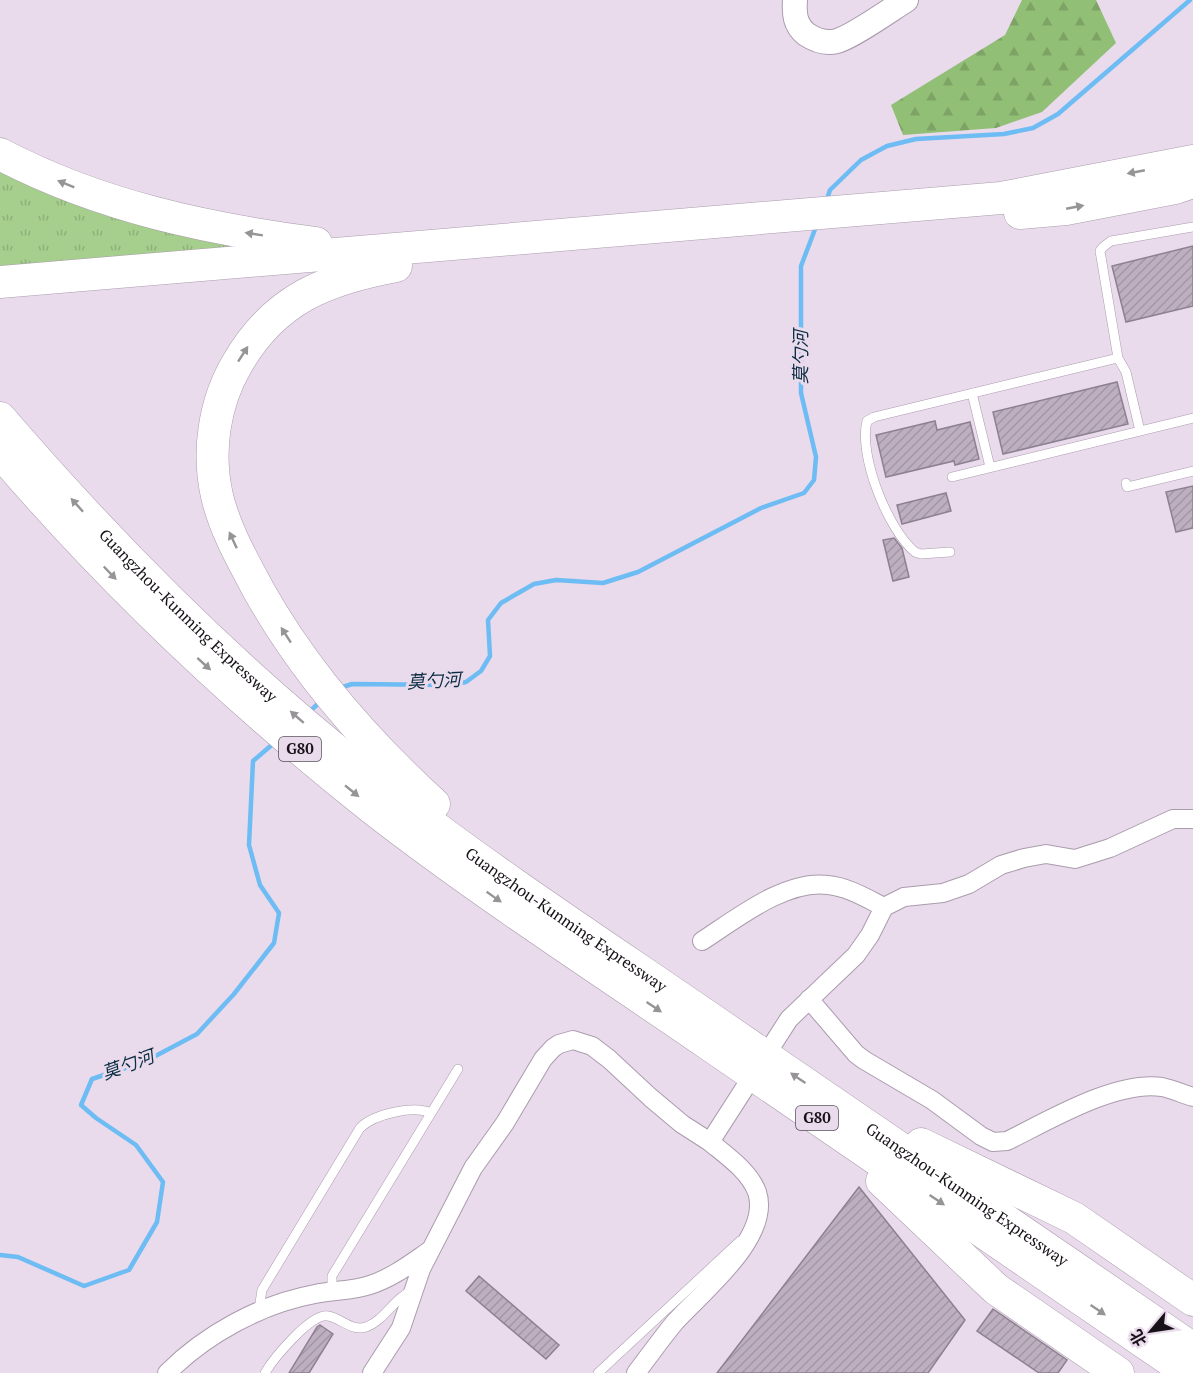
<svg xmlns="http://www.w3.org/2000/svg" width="1193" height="1373" viewBox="0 0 1193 1373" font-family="'PT Serif','Noto Sans SC',serif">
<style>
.grass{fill:url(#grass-tufts)}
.forest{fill:url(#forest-firs)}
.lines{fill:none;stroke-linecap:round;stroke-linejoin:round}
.stream{stroke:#6dbcf3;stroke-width:4.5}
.building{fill:url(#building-hatch);stroke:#8d8090;stroke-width:1.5}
.lane-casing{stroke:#aa9cad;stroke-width:10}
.street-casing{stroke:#aa9cad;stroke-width:20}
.secondary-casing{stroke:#aa9cad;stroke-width:26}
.highway-casing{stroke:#aa9cad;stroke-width:33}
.lane{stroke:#fff;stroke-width:9}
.street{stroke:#fff;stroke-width:18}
.secondary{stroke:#fff;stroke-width:24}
.highway{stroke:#fff;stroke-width:32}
.oneway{fill:#979497}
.labels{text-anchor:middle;stroke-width:6;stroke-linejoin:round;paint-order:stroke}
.shield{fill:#e9daec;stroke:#564e58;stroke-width:1.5}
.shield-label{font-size:15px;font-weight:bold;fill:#171218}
.street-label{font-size:16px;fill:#171218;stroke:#e9daec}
.water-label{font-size:18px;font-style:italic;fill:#0a2d43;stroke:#e9daec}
</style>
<defs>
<pattern id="grass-tufts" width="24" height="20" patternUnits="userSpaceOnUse" patternTransform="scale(1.5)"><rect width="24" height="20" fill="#a6cf8d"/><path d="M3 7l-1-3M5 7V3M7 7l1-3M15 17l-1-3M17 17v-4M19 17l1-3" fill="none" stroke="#8eb179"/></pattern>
<pattern id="forest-firs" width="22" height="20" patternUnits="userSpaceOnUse" patternTransform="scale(1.5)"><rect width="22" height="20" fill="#92bf76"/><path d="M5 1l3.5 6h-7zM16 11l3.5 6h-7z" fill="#7da365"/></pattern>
<pattern id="building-hatch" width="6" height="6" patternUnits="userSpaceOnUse" patternTransform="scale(1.5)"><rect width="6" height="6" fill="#bdafc0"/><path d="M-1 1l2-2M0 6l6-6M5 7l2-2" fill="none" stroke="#a296a4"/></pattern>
</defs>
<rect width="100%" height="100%" fill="#e9daec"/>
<path class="grass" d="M 0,172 L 23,183 L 276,250 L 0,277 Z"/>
<path class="forest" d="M 1022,0 L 1096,0 L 1116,43 L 1042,112 L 996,128 L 903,135 L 891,105 L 1005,35 Z"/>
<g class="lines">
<path class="stream" d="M 826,202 L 830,190 L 861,160 L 887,146 L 916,139 L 1004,134 L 1033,128 L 1058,114 L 1190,0
M 340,688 L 352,684 L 449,685 L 466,682 L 481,671 L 490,656 L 488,620 L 501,603 L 534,584 L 556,580 L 603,583 L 638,572 L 761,508 L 804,493 L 814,480 L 816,457 L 801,393 L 801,266 L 817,224
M 308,713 L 321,701
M 0,1255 L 18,1257 L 84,1286 L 129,1270 L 157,1222 L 163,1182 L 136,1145 L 96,1118 L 81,1105 L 92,1079 L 146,1061 L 197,1034 L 234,994 L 274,943 L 279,913 L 260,885 L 249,845 L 253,761 L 274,743"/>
</g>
<path class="building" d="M 1193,246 L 1193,306 L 1126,322 L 1112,266 Z
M 1117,382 L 1128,424 L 1003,454 L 993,412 Z
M 935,421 L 937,430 L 970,422 L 979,459 L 955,465 L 954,461 L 886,477 L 876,435 Z
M 1193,486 L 1193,528 L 1176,532 L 1166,492 Z
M 946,493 L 951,511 L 902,524 L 897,505 Z
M 894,538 L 902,548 L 909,577 L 893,581 L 883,540 Z
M 859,1187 L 965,1320 L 928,1373 L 717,1373 Z
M 479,1276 L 559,1345 L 546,1359 L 466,1291 Z
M 993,1309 L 1067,1360 L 1058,1373 L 1039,1373 L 977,1331 Z
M 320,1325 L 333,1334 L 309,1373 L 289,1373 L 317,1327 Z"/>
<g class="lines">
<defs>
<path id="lane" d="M 972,393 L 990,467
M 1140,431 L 1126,372 L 1118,358 L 1100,251 L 1103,247 L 1111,241 L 1193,227
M 952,477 L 1193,418
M 1126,483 L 1127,487 L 1193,471
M 950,552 L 921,554 L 915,552 C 888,530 858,455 867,421 L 874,417 L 1118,358
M 332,1292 L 332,1276 L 458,1069
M 262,1310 L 260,1303 L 262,1290 L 360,1128 C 374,1114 413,1105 431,1113
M 265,1373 C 273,1359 311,1313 328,1316 C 341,1318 352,1332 366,1327 C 384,1321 394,1298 413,1290
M 598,1373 L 740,1241"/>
<path id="street" d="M 702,941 C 736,919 786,879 828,885 C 848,887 866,898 884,907
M 809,999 L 856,1054 L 864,1060 L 932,1100 L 981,1136 L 993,1142 L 1007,1141 C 1048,1121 1116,1080 1162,1087 C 1172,1089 1183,1094 1193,1097
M 167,1373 C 206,1334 261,1304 315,1294 C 333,1290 352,1291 370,1285 C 392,1278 410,1264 429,1251
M 372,1373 L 401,1328 L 421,1269 L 473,1168 L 505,1123 L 543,1059 L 553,1048 L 559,1044 L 573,1040 L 592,1046 L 609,1059 L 651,1098 L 682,1124 L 710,1142
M 636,1373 C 649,1356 661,1339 675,1322 C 702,1292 772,1237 757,1192 C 749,1171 727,1156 710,1142 L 789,1019 L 856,955 L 870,935 L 884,907 L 904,897 L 943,893 L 969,884 L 1001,865 L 1024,858 L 1046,854 L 1075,859 L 1110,848 L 1173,819 L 1193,819"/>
<path id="secondary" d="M 795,0 C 794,14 795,25 806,34 C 815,40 826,44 837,41 C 854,36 890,10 906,0"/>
<g id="highway">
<path d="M 0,154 C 99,206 207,229 316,243"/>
<path d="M 1020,213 L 1066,209 L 1175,188 L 1193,182"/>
<path d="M 396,266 C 326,279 274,299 237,364 C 214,403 207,452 217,496 C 225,530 243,561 259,591 C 305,673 365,741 434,804"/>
<path d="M 0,282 L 1001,198 L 1193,161"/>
<path id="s1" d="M 0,418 C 118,555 246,683 390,793 C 498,877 614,952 727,1030 C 882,1136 1038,1242 1193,1349"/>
<path d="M 0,452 C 112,583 237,701 372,808 C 480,892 595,966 707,1043 C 868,1153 1029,1263 1189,1373"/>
<path d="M 921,1144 L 1074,1218 L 1193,1300"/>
<path d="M 882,1181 L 996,1289 L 1118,1373"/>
</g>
</defs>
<use href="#lane" class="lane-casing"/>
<use href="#street" class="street-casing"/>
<use href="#secondary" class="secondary-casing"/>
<use href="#highway" class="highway-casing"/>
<use href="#lane" class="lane"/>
<use href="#street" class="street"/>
<use href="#secondary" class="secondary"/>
<use href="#highway" class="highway"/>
</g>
<defs><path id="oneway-solid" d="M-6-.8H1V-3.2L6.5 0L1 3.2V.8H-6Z" transform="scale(1.5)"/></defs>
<g class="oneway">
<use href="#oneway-solid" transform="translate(1136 172) rotate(169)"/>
<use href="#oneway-solid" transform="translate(66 184) rotate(-158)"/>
<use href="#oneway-solid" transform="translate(1075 207) rotate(-11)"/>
<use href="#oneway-solid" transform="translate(254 234) rotate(-171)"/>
<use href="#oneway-solid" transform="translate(243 354) rotate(-57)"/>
<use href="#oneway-solid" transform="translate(77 505) rotate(-132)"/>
<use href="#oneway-solid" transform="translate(233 540) rotate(-115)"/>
<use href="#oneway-solid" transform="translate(110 573) rotate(46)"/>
<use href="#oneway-solid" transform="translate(286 635) rotate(-123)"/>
<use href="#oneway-solid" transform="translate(204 664) rotate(42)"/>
<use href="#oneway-solid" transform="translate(297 717) rotate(-139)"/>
<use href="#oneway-solid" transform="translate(352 791) rotate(39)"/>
<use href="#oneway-solid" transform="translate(494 897) rotate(35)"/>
<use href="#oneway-solid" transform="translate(654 1007) rotate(34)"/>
<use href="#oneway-solid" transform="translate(798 1078) rotate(-146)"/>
<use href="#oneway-solid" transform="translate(937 1200) rotate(34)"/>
<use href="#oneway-solid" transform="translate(1098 1310) rotate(34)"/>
</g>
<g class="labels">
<g class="shield">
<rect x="279" y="737" width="42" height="24" rx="4.5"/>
<rect x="796" y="1106" width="42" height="24" rx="4.5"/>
</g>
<g class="shield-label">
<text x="300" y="754">G80</text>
<text x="817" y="1123">G80</text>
</g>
<g class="street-label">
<text dy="6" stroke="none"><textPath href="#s1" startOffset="273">Guangzhou-Kunming Expressway</textPath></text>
<text dy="6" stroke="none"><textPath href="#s1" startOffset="759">Guangzhou-Kunming Expressway</textPath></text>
<text dy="6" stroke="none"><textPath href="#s1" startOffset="1245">Guangzhou-Kunming Expressway</textPath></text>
</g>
<g class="water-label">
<text transform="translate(801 357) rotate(-90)" y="6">莫勺河</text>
<text transform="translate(434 681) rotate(-3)" y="6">莫勺河</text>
<text transform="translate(128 1065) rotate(-20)" y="6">莫勺河</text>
</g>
</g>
<g transform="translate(1151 1331) rotate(241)" stroke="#e9daec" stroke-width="4.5" paint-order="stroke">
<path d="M0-4.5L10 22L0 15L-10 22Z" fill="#171218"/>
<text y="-9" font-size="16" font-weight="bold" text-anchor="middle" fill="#171218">北</text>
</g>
</svg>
